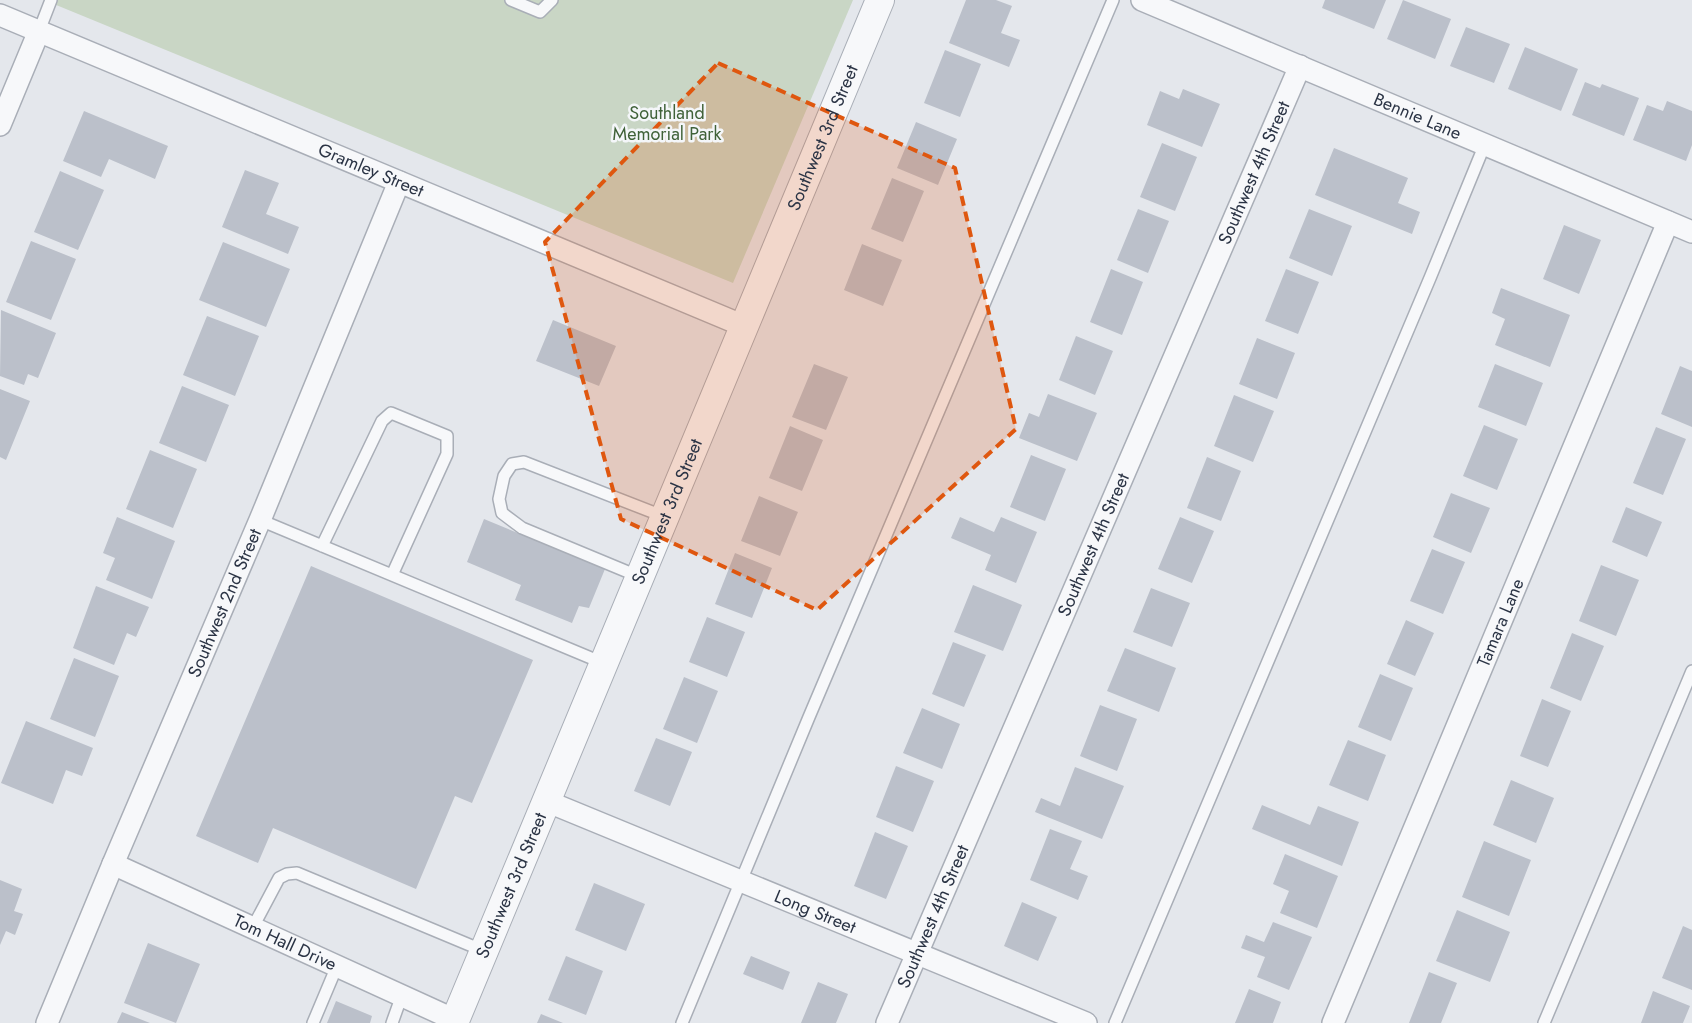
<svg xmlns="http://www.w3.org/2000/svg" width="1692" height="1023" viewBox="0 0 1692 1023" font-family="Jost,sans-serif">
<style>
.green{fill:#c9d6c5}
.building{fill:#bbc0ca}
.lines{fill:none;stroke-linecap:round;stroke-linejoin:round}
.service-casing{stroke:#a9aeb7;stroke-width:14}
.minor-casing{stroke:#a9aeb7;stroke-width:24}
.tertiary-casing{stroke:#a9aeb7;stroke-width:30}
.service{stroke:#f7f8fa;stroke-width:11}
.minor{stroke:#f7f8fa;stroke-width:21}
.tertiary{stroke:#f7f8fa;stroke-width:28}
.marked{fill:#df570f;fill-opacity:0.2;stroke:#df570f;stroke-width:4;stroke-dasharray:10 6;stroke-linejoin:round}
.labels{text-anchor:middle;stroke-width:5;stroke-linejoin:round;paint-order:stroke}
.park-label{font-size:18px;fill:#3f6138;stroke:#f4f6f9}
.street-label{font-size:18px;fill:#2b3445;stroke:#f4f6f9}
</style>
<rect width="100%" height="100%" fill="#e4e7ec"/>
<path class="green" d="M 44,0 L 853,0 L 733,283 Z"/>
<path class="building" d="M 966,0 L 996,0 L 1012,6 L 1001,33 L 1020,40 L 1009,67 L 949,43 Z
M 1325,0 L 1386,0 L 1374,29 L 1322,8 Z
M 1403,0 L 1451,19 L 1435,59 L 1387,39 Z
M 1466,27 L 1510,44 L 1494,83 L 1450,66 Z
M 1525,47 L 1578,69 L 1561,111 L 1508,89 Z
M 945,50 L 981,64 L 960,117 L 924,103 Z
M 1585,82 L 1600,88 L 1602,84 L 1639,98 L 1624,136 L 1572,115 Z
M 1183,89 L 1220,104 L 1202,147 L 1147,125 L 1160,91 L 1179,99 Z
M 1667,101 L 1692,111 L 1692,145 L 1686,161 L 1633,140 L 1647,105 L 1663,111 Z
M 84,111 L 168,146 L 155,179 L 109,159 L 101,177 L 63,161 Z
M 916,122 L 957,139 L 938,185 L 897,168 Z
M 1162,143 L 1197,157 L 1175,211 L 1140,197 Z
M 1334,148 L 1408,178 L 1398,203 L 1420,212 L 1412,234 L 1315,195 Z
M 245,170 L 279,183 L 266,214 L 299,227 L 288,254 L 222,227 Z
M 60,171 L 104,190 L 78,250 L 34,232 Z
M 892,178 L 924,191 L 903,242 L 871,229 Z
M 1138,209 L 1169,221 L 1148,273 L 1117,260 Z
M 1309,209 L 1352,226 L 1332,276 L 1289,258 Z
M 1564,225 L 1601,240 L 1579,294 L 1543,279 Z
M 31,241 L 76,259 L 51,320 L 6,302 Z
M 223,242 L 290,269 L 266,327 L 199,300 Z
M 862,244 L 902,260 L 883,306 L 844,290 Z
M 1111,269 L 1143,282 L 1122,335 L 1090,322 Z
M 1286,269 L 1319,282 L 1298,334 L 1265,321 Z
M 1501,288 L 1570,315 L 1550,367 L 1495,345 L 1505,319 L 1492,313 Z
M 1,310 L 56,333 L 38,378 L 28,374 L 24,385 L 0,376 Z
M 207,316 L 259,336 L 235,396 L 183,375 Z
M 553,320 L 616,346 L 599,386 L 536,361 Z
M 1076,336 L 1113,351 L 1095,395 L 1059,380 Z
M 1257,338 L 1295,353 L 1277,399 L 1239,384 Z
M 814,364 L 848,377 L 826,430 L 792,417 Z
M 1495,364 L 1543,383 L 1526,426 L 1478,407 Z
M 1680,366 L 1692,371 L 1692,427 L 1661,414 Z
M 182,386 L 229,405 L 206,462 L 159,443 Z
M 0,389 L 30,401 L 6,460 L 0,457 Z
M 1048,394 L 1097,413 L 1077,461 L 1019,438 L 1029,413 L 1039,417 Z
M 1234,395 L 1274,411 L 1253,462 L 1214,446 Z
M 1484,425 L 1518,439 L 1497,490 L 1463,476 Z
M 790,426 L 823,440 L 802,491 L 769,478 Z
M 1656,427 L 1686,439 L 1663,495 L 1633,483 Z
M 150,450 L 197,469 L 173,528 L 126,509 Z
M 1031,455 L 1066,469 L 1045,521 L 1010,507 Z
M 1207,457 L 1241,471 L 1221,521 L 1187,508 Z
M 1451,493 L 1490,508 L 1471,553 L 1433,537 Z
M 759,496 L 798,512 L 780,556 L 741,541 Z
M 1626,507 L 1662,522 L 1647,557 L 1612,542 Z
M 117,517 L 175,541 L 152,599 L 106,580 L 115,558 L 103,553 Z
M 960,517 L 994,532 L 1001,517 L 1037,532 L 1016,583 L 985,570 L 991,555 L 951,538 Z
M 1180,517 L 1214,531 L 1192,583 L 1158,569 Z
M 484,519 L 605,569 L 589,608 L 579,606 L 572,623 L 515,600 L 521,585 L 467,562 Z
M 1432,549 L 1465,562 L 1443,614 L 1410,601 Z
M 735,553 L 772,568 L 752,618 L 715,604 Z
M 1601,565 L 1639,580 L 1616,636 L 1579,621 Z
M 311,566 L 533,660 L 472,803 L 455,796 L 416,889 L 273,828 L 258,863 L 196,836 Z
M 973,585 L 1022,605 L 1003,651 L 954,632 Z
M 96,586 L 149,607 L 136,637 L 127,633 L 114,665 L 73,648 Z
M 1151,588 L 1190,603 L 1172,647 L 1133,632 Z
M 707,617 L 745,632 L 727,677 L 689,662 Z
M 1406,620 L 1434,633 L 1415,676 L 1387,664 Z
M 1572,633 L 1604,646 L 1581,701 L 1550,688 Z
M 953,642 L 986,655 L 964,707 L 932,694 Z
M 1125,648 L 1176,668 L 1159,712 L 1107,691 Z
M 74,658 L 119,676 L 95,737 L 50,719 Z
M 1380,674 L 1413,688 L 1391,741 L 1358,727 Z
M 684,677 L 718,691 L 697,743 L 663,729 Z
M 1542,699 L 1571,711 L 1548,767 L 1520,756 Z
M 1100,705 L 1137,719 L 1117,771 L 1080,756 Z
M 922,708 L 960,724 L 942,769 L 903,753 Z
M 26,721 L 93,748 L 82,776 L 66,770 L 53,804 L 1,783 Z
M 656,738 L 692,752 L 670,806 L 634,791 Z
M 1348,740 L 1386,755 L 1368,801 L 1329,785 Z
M 896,766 L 934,781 L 913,832 L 876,817 Z
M 1075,767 L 1124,786 L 1102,839 L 1035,812 L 1041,798 L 1060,806 Z
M 1511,780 L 1554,798 L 1536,843 L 1493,825 Z
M 1262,805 L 1310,825 L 1318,806 L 1359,822 L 1342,866 L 1252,829 Z
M 1050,829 L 1082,841 L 1070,869 L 1088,876 L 1078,900 L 1030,880 Z
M 875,832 L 908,846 L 886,899 L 854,886 Z
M 1484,841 L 1531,860 L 1509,916 L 1462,897 Z
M 1285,854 L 1338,876 L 1317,928 L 1280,913 L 1289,891 L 1273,884 Z
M 0,880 L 22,889 L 14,911 L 23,914 L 15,935 L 6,931 L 0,945 Z
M 594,883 L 645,904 L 626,951 L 575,930 Z
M 1022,902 L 1057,917 L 1038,961 L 1004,946 Z
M 1457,910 L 1510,932 L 1490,982 L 1436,961 Z
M 1273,922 L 1312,937 L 1289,990 L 1257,977 L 1265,957 L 1241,948 L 1246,935 L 1264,942 Z
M 1683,926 L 1692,930 L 1692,990 L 1662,978 Z
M 148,943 L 200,964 L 176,1023 L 124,1003 Z
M 566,956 L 603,971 L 586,1015 L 548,1000 Z
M 751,956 L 790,972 L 783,990 L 743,974 Z
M 1429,972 L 1457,983 L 1441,1023 L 1409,1023 Z
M 818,982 L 848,994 L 836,1023 L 801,1023 Z
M 1249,989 L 1281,1002 L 1273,1023 L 1235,1023 Z
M 1653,991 L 1690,1006 L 1683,1023 L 1641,1023 Z
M 336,1001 L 372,1016 L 370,1023 L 327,1023 Z
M 122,1012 L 150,1023 L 117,1023 Z
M 541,1014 L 563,1023 L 537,1023 Z"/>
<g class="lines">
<defs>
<path id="service" d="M 511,0 L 540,12 L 552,0
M 39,31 L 51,0
M 260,520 L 603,663
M 322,546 L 382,421 L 391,413 L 447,436 L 447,454 L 392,575
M 640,577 L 522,528 L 502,513 L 499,499 L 504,476 L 512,464 L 524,462 L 665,517
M 253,927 L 279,878 L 287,874 L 297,873 L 484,951
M 313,1023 L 337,966
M 392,1023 L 402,995
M 682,1023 L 809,717 L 1113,0
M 1115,1023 L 1430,278 L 1485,144
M 1544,1023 L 1692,671"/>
<g id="minor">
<path id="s1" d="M 1142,0 L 1692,232"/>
<path id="s2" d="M 0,15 L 744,326"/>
<path d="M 0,125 L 39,31"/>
<path id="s3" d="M 546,801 L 1086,1023"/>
<path id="s4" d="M 113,864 L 455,1020"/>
<path id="s5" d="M 47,1023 L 113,864 L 260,520 L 399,182"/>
<path id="s6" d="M 887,1023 L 1300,66"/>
<path id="s7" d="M 1333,1023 L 1668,222"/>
</g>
<g id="tertiary">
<path id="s8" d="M 454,1023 L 880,0"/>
</g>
</defs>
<use href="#service" class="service-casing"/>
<use href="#minor" class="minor-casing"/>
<use href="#tertiary" class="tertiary-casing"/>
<use href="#service" class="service"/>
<use href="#minor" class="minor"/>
<use href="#tertiary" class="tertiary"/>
</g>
<path class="marked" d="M 718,63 L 955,168 L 1016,429 L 817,610 L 621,519 L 545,242 Z"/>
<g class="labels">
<g class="park-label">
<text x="667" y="119">Southland<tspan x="667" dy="21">Memorial Park</tspan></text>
</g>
<g class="street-label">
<text dy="6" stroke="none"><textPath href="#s1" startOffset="299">Bennie Lane</textPath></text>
<text dy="6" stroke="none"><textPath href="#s8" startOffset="959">Southwest 3rd Street</textPath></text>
<text dy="6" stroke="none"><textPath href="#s2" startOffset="402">Gramley Street</textPath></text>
<text dy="6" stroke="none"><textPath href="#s6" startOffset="926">Southwest 4th Street</textPath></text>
<text dy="6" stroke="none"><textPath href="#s8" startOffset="554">Southwest 3rd Street</textPath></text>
<text dy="6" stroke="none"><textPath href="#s6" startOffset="521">Southwest 4th Street</textPath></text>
<text dy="6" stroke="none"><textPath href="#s5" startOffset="456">Southwest 2nd Street</textPath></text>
<text dy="6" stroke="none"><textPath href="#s7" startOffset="434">Tamara Lane</textPath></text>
<text dy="6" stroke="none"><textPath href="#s8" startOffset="149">Southwest 3rd Street</textPath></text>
<text dy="6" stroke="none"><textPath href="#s3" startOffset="291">Long Street</textPath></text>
<text dy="6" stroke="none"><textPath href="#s6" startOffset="116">Southwest 4th Street</textPath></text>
<text dy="6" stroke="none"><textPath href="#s4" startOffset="189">Tom Hall Drive</textPath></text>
</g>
</g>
</svg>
